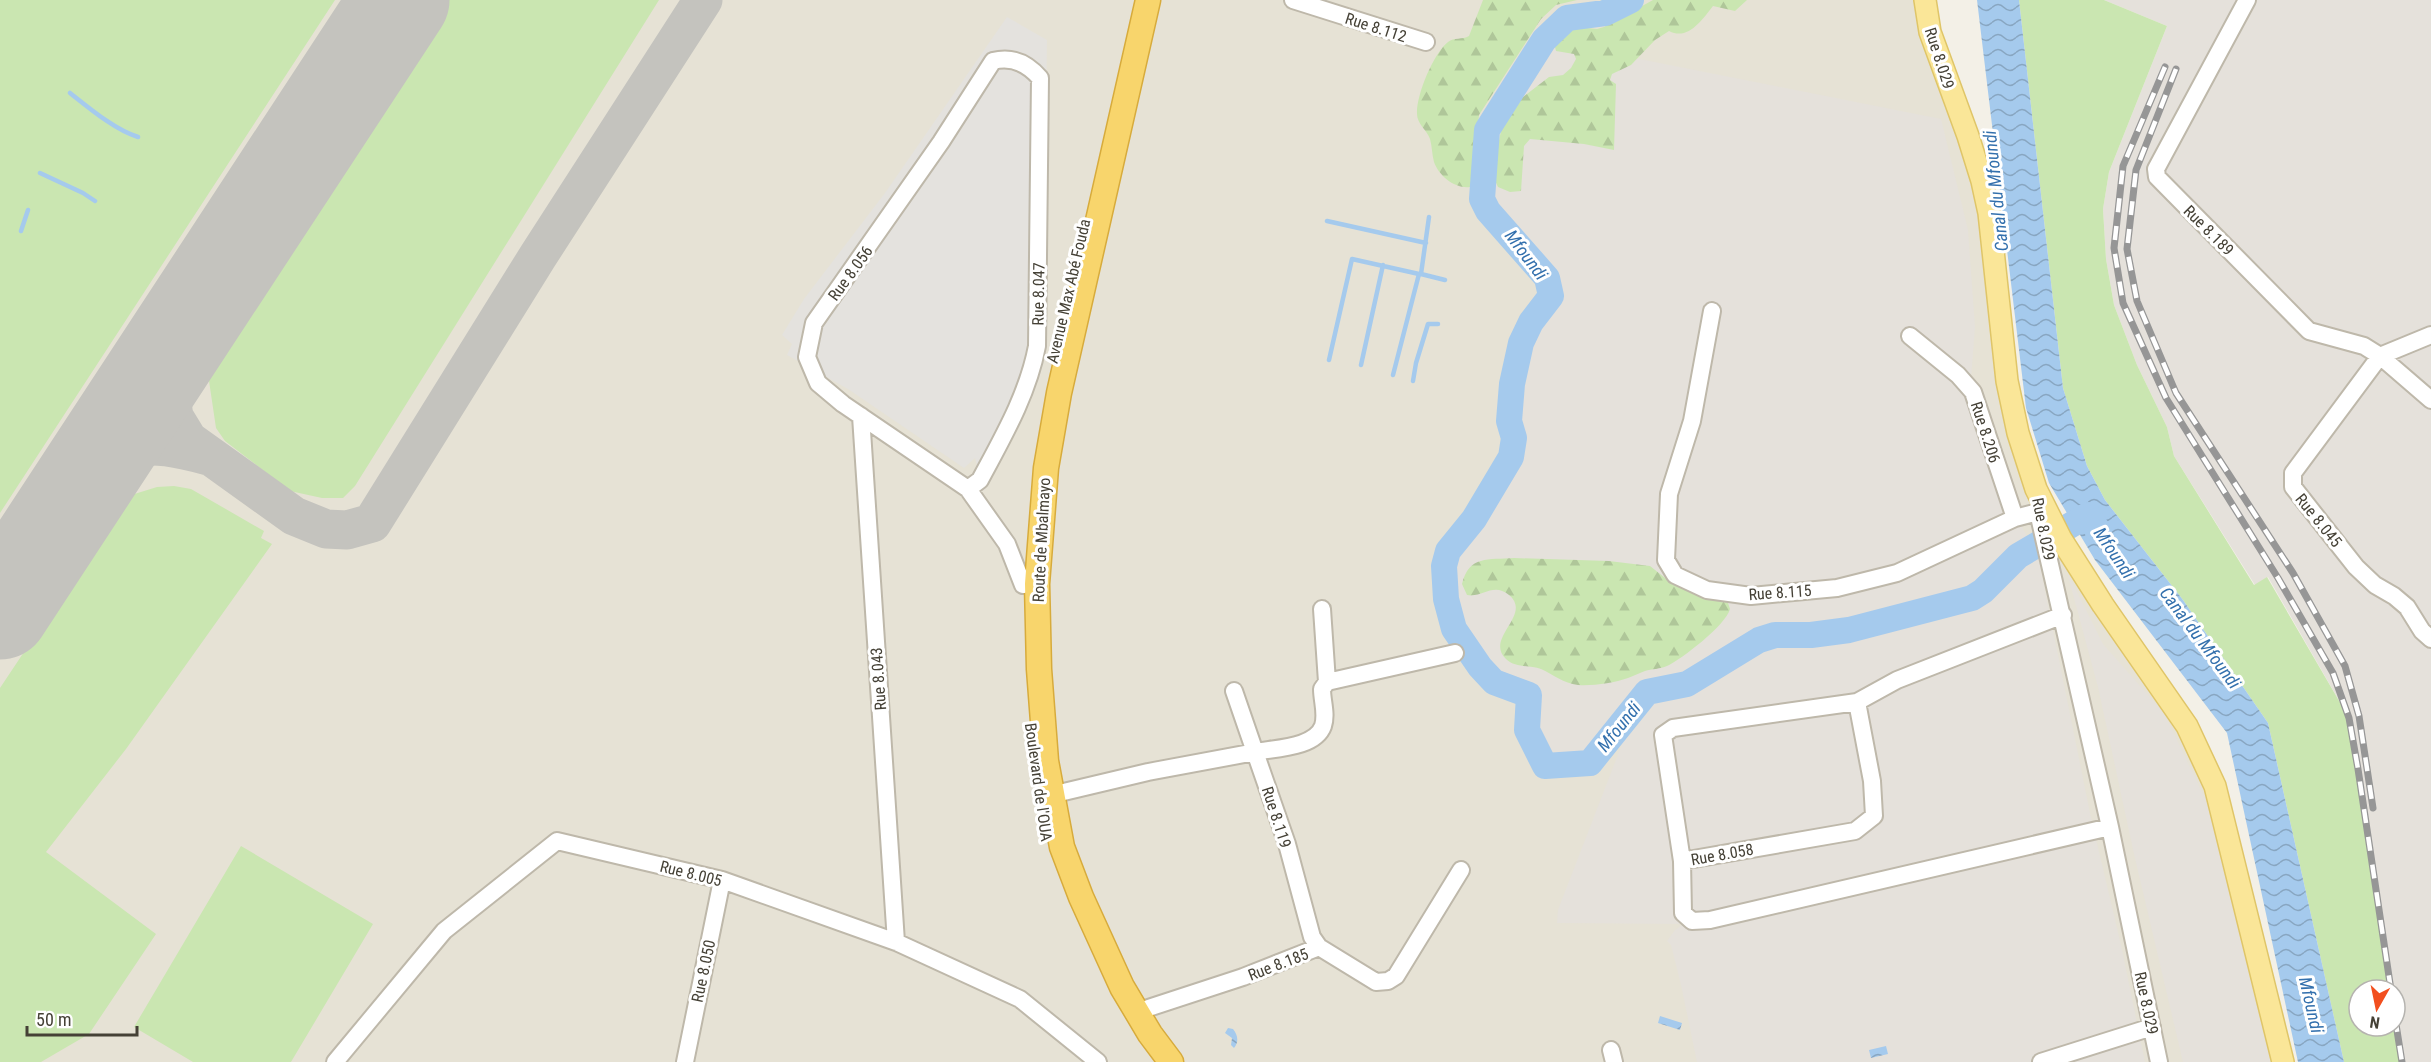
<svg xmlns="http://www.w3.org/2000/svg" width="2431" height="1062" viewBox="0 0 2431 1062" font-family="'Roboto Condensed',sans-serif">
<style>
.residential{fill:#e6e2d5}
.industrial{fill:#e5e1db}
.green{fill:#cae6b1}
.forest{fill:url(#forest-firs)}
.parking{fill:#e4e2de}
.water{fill:url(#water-waves)}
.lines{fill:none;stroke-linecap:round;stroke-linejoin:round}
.stream{stroke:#a5caed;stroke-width:4.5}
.river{stroke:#a5caed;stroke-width:26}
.taxiway{stroke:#c4c3be;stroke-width:39}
.runway{stroke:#c4c3be;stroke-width:99}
.minor-casing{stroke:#beb8aa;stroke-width:20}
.major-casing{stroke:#dfc568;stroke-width:24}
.highway-casing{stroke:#d7ab3c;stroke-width:27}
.minor{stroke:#fff;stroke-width:16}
.major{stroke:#fae698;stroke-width:21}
.highway{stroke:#f8d56c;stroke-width:24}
.rail-casing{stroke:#969696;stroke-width:7}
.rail{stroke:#fff;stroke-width:4.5;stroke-dasharray:14;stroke-linecap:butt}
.labels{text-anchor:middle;stroke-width:6;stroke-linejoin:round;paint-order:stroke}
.street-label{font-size:16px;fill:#454136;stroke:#fff}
.water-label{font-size:18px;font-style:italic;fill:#3370ad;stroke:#fff}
</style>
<defs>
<pattern id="forest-firs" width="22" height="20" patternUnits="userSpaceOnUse" patternTransform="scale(1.5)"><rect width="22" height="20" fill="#cae6b1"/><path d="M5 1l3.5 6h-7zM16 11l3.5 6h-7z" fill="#afc699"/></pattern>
<pattern id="water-waves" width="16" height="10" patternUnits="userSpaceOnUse" patternTransform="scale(1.5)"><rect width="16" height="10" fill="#a5caed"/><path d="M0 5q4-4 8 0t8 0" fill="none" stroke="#88a6c1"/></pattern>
</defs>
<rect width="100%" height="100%" fill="#f3f0e7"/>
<path class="residential" d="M 0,0 L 1925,0 L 1968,136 L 2007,381 L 2036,489 L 2187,726 L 2283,1062 L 0,1062 Z"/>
<path class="industrial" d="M 2104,0 L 2431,0 L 2431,1062 L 2402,1062 L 2395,1018 L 2395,990 L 2391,990 L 2349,718 L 2268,577 L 2255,585 L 2174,456 L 2167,427 L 2137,365 L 2114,305 L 2106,259 L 2103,209 L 2109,172 L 2167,26 Z
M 1544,40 L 1941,119 L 1968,230 L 1975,327 L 1970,391 L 1998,484 L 2038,556 L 2091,818 L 2121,945 L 2145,1062 L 1697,1062 L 1681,985 L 1671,945 L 1667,941 L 1675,930 L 1683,924 L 1557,923 L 1558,910 L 1636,708 L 1590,763 L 1545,766 L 1527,730 L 1529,695 L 1494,682 L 1480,667 L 1454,629 L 1446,599 L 1444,566 L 1448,551 L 1474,519 L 1511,457 L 1514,438 L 1509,421 L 1512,384 L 1521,343 L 1531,322 L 1551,296 L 1547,278 L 1488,211 L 1482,199 L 1487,130 Z
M 2067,572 L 2103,644 L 2164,713 L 2210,809 L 2271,1062 L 2183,1062 L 2134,854 L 2098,687 Z"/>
<path class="green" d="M 0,0 L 335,0 L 0,513 Z
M 449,0 L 659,0 L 355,486 L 343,498 L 322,498 L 290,491 L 225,441 L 216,428 L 208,374 Z
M 2019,0 L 2104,0 L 2167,26 L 2109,172 L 2103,209 L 2106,259 L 2114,305 L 2137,365 L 2167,427 L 2174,456 L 2254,585 L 2267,577 L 2349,718 L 2391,990 L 2359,990 L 2359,1026 L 2395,1026 L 2395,1018 L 2402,1062 L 2344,1062 L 2268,723 L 2183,600 L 2105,500 L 2087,466 L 2063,388 Z
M 174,486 L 191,489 L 264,531 L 261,538 L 272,544 L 126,749 L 46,852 L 156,934 L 89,1034 L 41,1062 L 0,1062 L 0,688 L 128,496 L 157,487 Z
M 241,846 L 373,924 L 291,1062 L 193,1062 L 134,1027 Z"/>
<path class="forest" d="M 1483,0 L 1577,0 L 1556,5 L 1541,19 L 1479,115 L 1473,181 L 1470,187 C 1455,189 1439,176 1434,162 C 1432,155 1432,146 1430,139 C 1427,130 1417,124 1417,114 C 1416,96 1433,54 1448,42 C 1454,37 1462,40 1469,36 Z
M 1653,0 L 1747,0 L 1735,11 L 1713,6 C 1702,20 1688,41 1669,31 L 1655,40 L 1631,65 L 1612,74 L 1610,80 L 1616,84 L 1614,150 L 1584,144 L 1530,139 L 1524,146 L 1521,191 L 1510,192 L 1498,187 L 1492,174 L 1502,126 L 1523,97 L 1549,77 L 1563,75 L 1571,68 L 1576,59 L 1574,54 L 1556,51 L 1554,43 L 1568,26 L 1597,29 L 1604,27 Z
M 1514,558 L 1609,561 L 1650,566 L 1674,585 L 1694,593 L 1721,599 L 1728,603 L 1730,609 C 1726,625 1682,659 1667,666 C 1660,669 1652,669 1645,671 C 1639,673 1634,676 1628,678 C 1614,683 1593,686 1578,685 C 1563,683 1554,675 1541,669 C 1530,665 1515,668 1506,659 C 1484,638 1533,615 1509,595 C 1493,582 1483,598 1467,595 L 1462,584 C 1469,555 1488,560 1514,558 Z"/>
<path class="parking" d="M 1007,17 L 1047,40 L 1042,367 L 984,491 L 975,458 L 964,468 L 848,389 L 787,355 L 792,344 L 782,335 L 804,299 L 885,193 Z"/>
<path class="water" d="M 1977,0 L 2019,0 L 2063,388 L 2087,466 L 2105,500 L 2183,600 L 2268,723 L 2344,1062 L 2298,1062 L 2227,733 L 2095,560 L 2049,483 L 2026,408 Z
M 1660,1016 L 1682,1023 L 1680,1030 L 1658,1023 Z
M 1228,1028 L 1233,1029 C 1238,1035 1239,1042 1234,1048 L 1231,1045 L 1232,1038 L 1225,1033 Z
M 1886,1046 L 1888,1054 L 1871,1058 L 1869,1050 Z"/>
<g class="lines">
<path class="stream" d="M 70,93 C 89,108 115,130 138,137
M 40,173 L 83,193 L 95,201
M 1429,217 L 1421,274 L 1445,280
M 1327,221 L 1426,243
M 21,231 L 28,210
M 1329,360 L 1352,259 L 1419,274 L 1393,375
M 1361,365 L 1383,265
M 1413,381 L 1416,363 L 1428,324 L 1438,324"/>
<path class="river" d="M 1631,0 L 1605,13 L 1567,18 L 1544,40 L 1487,130 L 1482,199 L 1488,211 L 1547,278 L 1551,296 L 1531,322 L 1521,343 L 1512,384 L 1509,421 L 1514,438 L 1511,457 L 1474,519 L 1448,551 L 1444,566 L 1446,599 L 1454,629 L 1480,667 L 1494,682 L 1529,695 L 1527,730 L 1545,766 L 1590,763 L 1647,692 L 1687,684 L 1759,640 L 1775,635 L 1811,635 L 1849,630 L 1972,598 L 1983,591 L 2018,556 L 2088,515 L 2097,529"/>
<path class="taxiway" d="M 169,351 L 168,377 L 174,417 L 188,440 L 294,516 L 326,529 L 347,530 L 372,523 L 538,256 L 703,0
M 95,465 C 104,460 115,453 125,450 C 151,441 182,449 208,456"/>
<path class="runway" d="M 0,610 L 400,0"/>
<defs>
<path id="minor" d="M 1293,0 L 1426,42
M 2247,0 L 2156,169 L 2157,177 L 2309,331 L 2364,346 L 2380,356 L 2431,335
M 1712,311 L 1692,421 L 1669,494 L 1666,560 L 1675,575 L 1707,590 L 1751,596 L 1837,588 L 1897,573 L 2015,518 L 2038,512
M 1910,336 L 1958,375 L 1973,392 L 2015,518
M 2431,400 L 2380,356 L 2293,473 L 2293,487 L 2356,567 L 2375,585 L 2394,596 L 2407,607 L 2422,631 L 2431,639
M 861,416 L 896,942
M 968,489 L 843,404 L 818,383 L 807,357 L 814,323 L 941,142 L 993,61 C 1012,56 1027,63 1040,78 L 1037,346 C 1028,394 1003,437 980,480 L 968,489 L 1007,544 L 1023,585
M 2041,502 L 2038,512 L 2110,827 L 2159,1062
M 1322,609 L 1327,682
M 2063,615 L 1897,680 L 1857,702 L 1872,781 L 1874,816 L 1855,831 L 1682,861 L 1683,913 L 1692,921 L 1710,920 L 2110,827
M 1234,691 L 1255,752 C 1275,748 1315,748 1323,726 C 1327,714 1322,701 1322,689 L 1327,682 L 1455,653
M 1051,795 L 1148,772 L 1255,752 L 1287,844 L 1312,937 L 1319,947
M 1682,861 L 1663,735 L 1673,728 L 1857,702
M 1136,1012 L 1243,977 L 1319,947 L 1376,982 L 1388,981 L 1396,976 L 1461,870
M 1611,1050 L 1614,1062
M 335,1062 L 444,931 L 557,841 L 722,880 L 896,942 L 1020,999 L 1098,1062
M 685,1062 L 722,880
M 2041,1062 L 2152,1027"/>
<path id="major" d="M 1925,0 L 1930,32 L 1968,136 L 1982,181 L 1989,213 L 2007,381 L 2018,433 L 2036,489 L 2061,539 L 2103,605 L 2187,726 L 2215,786 L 2283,1062"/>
<path id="highway" d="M 1148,0 L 1059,393 L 1046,468 L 1037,584 L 1039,669 L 1046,761 L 1062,847 L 1081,897 L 1122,987 L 1150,1034 L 1171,1062"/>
</defs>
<use href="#minor" class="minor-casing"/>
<use href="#major" class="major-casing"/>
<use href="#highway" class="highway-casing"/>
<use href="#minor" class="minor"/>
<use href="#major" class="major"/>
<use href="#highway" class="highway"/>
<defs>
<path id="rail" d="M 2165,67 L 2123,166 L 2114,248 L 2123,303 L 2166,398 L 2278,578 L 2333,673 L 2349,718 L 2358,769 L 2391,990
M 2176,69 L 2136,170 L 2127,249 L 2137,301 L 2176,393 L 2293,573 L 2345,666 L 2359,716 L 2373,808
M 2395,1018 L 2402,1062"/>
</defs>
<use href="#rail" class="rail-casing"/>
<use href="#rail" class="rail"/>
</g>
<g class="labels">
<g class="street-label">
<text transform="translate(1376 27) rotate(18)" y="6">Rue 8.112</text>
<text transform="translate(1940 58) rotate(72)" y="6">Rue 8.029</text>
<text transform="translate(2209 230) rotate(45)" y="6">Rue 8.189</text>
<text transform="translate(850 273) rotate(-54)" y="6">Rue 8.056</text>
<text transform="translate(1068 291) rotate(-77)" y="6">Avenue Max Abé Fouda</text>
<text transform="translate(1038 294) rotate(-89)" y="6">Rue 8.047</text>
<text transform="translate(1986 432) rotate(72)" y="6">Rue 8.206</text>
<text transform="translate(2319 520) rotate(51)" y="6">Rue 8.045</text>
<text transform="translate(2044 529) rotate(79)" y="6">Rue 8.029</text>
<text transform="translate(1041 540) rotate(-87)" y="6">Route de Mbalmayo</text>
<text transform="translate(1780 592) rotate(-4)" y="6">Rue 8.115</text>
<text transform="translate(878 679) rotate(-94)" y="6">Rue 8.043</text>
<text transform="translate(1039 782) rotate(82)" y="6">Boulevard de l'OUA</text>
<text transform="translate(1277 817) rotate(72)" y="6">Rue 8.119</text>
<text transform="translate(1722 854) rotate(-10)" y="6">Rue 8.058</text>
<text transform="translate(691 873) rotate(14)" y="6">Rue 8.005</text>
<text transform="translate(1278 964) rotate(-21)" y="6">Rue 8.185</text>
<text transform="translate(703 971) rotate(-78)" y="6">Rue 8.050</text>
<text transform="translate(2147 1003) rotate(78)" y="6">Rue 8.029</text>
</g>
<g class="water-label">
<text transform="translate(1996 191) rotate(-96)" y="6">Canal du Mfoundi</text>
<text transform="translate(1526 255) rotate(53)" y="6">Mfoundi</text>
<text transform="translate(2114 553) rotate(56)" y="6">Mfoundi</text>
<text transform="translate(2200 638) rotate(53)" y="6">Canal du Mfoundi</text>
<text transform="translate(1619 727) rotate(-51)" y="6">Mfoundi</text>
<text transform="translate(2311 1005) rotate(77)" y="6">Mfoundi</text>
</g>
</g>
<g transform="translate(2377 1008) rotate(189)"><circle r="28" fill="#ffffff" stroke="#b5b3af" stroke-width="1.5"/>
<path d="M0-4.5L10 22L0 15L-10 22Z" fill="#f24f1f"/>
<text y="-9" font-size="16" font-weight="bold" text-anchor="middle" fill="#454136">N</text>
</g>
<path d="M27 1026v9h110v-9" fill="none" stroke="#454136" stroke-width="3"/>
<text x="36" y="1026" font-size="18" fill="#454136" stroke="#ffffff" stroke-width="4.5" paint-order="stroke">50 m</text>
</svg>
